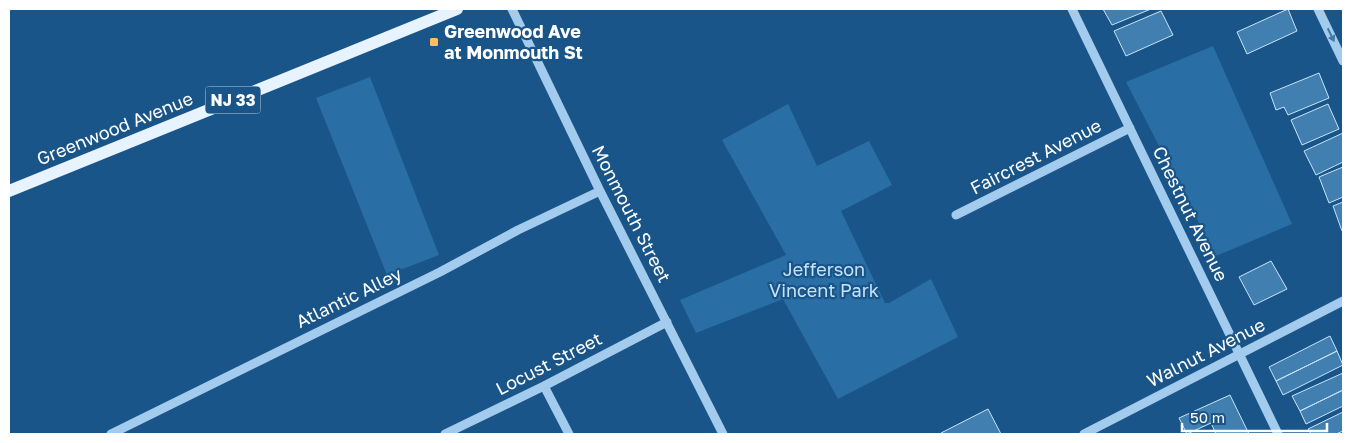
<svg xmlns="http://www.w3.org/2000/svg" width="1352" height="443" viewBox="0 0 1352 443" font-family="'Golos Text',sans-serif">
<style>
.green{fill:#296ea5}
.building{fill:#427fb1;stroke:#c7e3f9}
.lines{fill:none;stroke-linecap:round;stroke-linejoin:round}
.minor{stroke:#a2cbed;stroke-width:9}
.major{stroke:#e7f3ff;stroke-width:12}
.oneway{fill:#4278a6}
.poi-dot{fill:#ffbf5d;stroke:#195588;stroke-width:2}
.labels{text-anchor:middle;stroke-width:4.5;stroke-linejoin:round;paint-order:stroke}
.shield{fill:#195588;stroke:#baccdb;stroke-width:1}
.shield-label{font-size:16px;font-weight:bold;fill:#fff}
.poi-label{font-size:18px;font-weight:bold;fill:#fff;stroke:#195588;text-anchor:start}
.street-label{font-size:18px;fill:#fff;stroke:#195588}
.park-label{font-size:18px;fill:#c7e3f9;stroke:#195588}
</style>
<rect width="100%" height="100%" fill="#195588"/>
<path class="green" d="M 1213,46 L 1292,224 L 1216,256 L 1126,82 Z
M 370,77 L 439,255 L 387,275 L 316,98 Z
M 788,104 L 817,166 L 869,141 L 892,185 L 841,211 L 885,303 L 889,303 L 931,279 L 958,337 L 838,399 L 783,299 L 696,333 L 680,300 L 786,255 L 722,140 Z"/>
<path class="building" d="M 1103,9 L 1151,9 L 1112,25 Z
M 1288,9 L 1297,31 L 1247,54 L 1237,32 Z
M 1161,11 L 1173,35 L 1126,56 L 1114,31 Z
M 1319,73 L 1329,98 L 1288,115 L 1284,107 L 1276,110 L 1270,93 Z
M 1328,104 L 1339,129 L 1302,145 L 1291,120 Z
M 1343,133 L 1343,162 L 1316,175 L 1304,151 Z
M 1343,167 L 1343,197 L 1329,203 L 1319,177 Z
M 1343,202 L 1343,231 L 1342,231 L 1333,206 Z
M 1271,261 L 1287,289 L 1254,305 L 1239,277 Z
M 1330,336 L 1337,351 L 1276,381 L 1269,367 Z
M 1337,351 L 1343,365 L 1283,395 L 1276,381 Z
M 1343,373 L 1343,390 L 1300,411 L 1292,396 Z
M 1343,390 L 1343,406 L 1306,424 L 1300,411 Z
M 1230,395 L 1249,434 L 1216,434 L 1211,423 L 1187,434 L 1179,418 Z
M 988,409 L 1001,434 L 942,434 L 941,433 Z
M 1343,412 L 1343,431 L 1336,434 L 1311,434 L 1308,429 Z"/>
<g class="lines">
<path class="minor" d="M 512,9 L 600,191 L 723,434
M 1072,9 L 1278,434
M 1318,9 L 1343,61
M 956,215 L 1130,128
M 544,386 L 569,434
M 111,434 L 440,272 L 518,230 L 600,191
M 445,434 L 544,386 L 667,322
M 1084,434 L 1343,301"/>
<path class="major" d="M 9,191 L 457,9"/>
</g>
<defs><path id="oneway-solid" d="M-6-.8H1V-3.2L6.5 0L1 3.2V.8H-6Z" transform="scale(1.25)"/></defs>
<use class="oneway" href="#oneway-solid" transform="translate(1331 35) rotate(64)"/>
<rect class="poi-dot" x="429" y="37" width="10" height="10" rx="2.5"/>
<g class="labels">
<rect class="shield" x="205.5" y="86.5" width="55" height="27" rx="4"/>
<g class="shield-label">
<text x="233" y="106">NJ 33</text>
</g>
<g class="poi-label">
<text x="444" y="38">Greenwood Ave<tspan x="444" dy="21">at Monmouth St</tspan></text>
</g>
<g class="street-label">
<text transform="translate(115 129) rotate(-22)" y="6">Greenwood Avenue</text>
<text transform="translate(1036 157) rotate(-27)" y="6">Faircrest Avenue</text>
<text transform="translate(631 214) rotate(63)" y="6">Monmouth Street</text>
<text transform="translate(1190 214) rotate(64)" y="6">Chestnut Avenue</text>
<text transform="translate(349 298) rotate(-26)" y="6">Atlantic Alley</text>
<text transform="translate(1206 353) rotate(-27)" y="6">Walnut Avenue</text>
<text transform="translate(549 364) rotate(-27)" y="6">Locust Street</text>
</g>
<g class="park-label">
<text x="824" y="276">Jefferson<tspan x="824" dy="21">Vincent Park</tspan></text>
</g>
</g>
<rect width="1352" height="443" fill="none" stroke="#ffffff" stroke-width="20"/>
<path d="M1182 423v8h145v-8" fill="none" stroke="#ffffff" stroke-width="2.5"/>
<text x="1190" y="423" font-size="15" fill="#ffffff" stroke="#195588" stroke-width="4" paint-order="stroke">50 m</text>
</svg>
